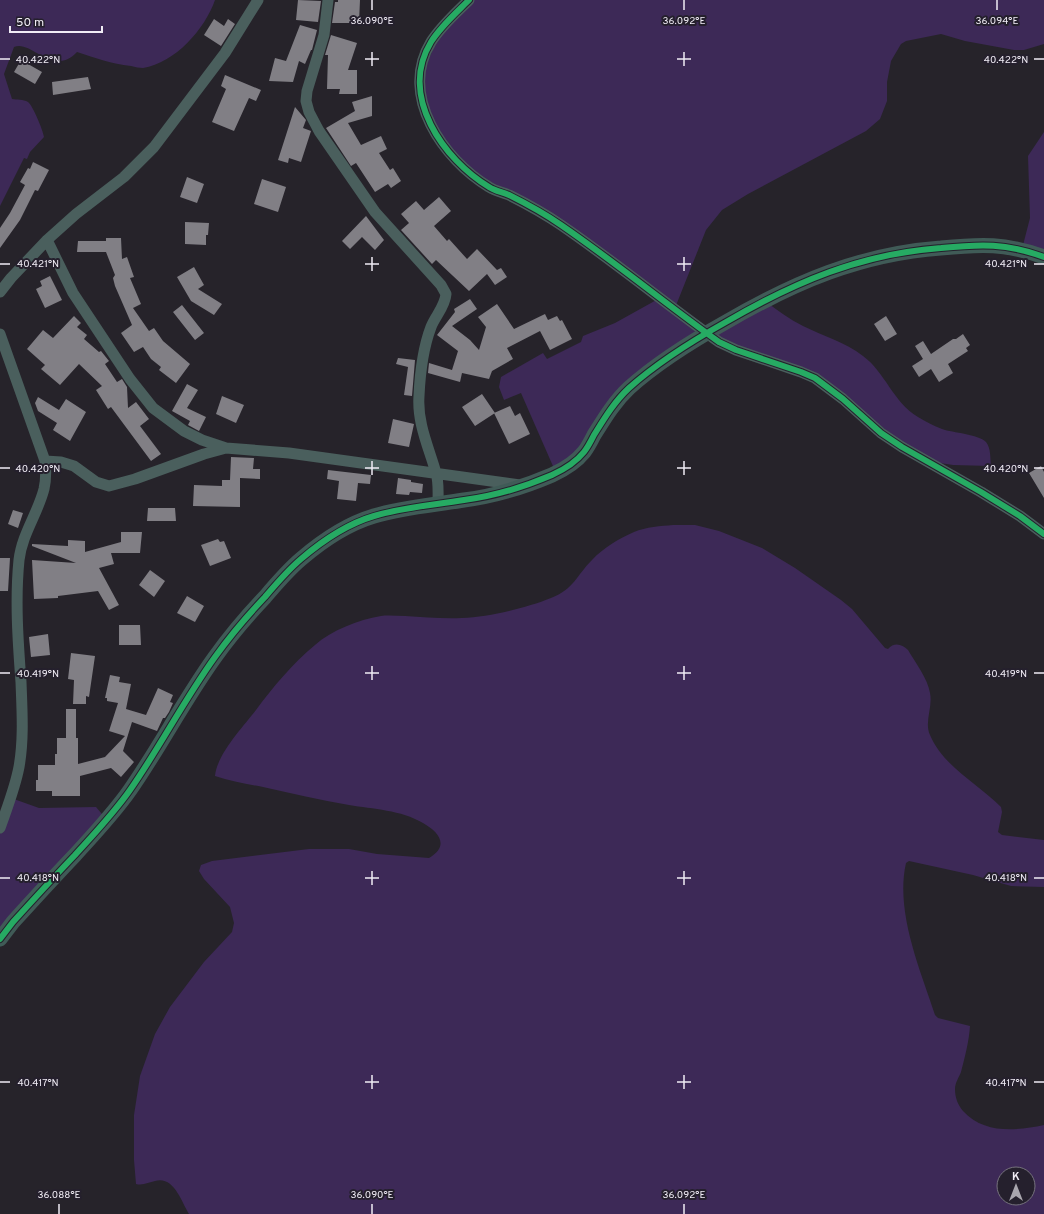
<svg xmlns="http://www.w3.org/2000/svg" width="1044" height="1214" viewBox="0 0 1044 1214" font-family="Overpass,sans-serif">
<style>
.green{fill:#3d2957;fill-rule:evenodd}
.building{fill:#817f85}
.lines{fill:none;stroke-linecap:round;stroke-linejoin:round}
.street{stroke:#4a5f5d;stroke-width:11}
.secondary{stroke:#405b57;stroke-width:15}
.cycleway-casing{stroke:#25202d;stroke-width:8}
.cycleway{stroke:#26ab63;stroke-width:6}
.ticks{fill:none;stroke:#f0ecf5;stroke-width:1.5}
.ticks-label{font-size:10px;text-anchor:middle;fill:#f0ecf5;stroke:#25202d;stroke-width:4;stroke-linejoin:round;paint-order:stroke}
</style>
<rect width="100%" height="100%" fill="#26232a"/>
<path class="green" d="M 0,0 L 215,0 C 205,29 175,63 143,68 C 140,68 135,67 131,66 C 111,64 96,58 77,52 C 53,78 31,39 14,47 L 4,74 L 12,99 C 17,100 23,99 28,102 C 33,106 43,130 44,137 L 30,152 L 27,159 L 24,158 L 0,206 Z
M 469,0 L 1044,0 L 1044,44 L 1024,50 L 1014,50 L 965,41 L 941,34 L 906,41 L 901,44 L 891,61 L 887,82 L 887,101 L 880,119 L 866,131 L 748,194 L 722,210 L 706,230 L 675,308 L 707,333 L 765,301 C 777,310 789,319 803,326 C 823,336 845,342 863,356 C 885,372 893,402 918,417 C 925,421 934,426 942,429 C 953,433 978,434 986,442 C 991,448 990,458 991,466 L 953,465 L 927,461 L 827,386 L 706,333 L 647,373 L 584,453 L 556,473 L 521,393 L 504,400 L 499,387 L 501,377 L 543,353 L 547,359 L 581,342 L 583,336 L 615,323 L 660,298 L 608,259 L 491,188 L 436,134 L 420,79 L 444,24 Z
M 1044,132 L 1044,257 L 1022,249 L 1030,218 L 1028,156 Z
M 673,525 L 695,525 L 719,531 L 762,548 L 795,568 L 841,600 L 852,609 L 885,648 L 888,649 C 894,642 902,644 908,650 C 915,662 928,679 930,693 C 933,707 924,722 930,735 C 943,766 978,784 1001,807 L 1002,812 L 998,832 L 1002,835 L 1044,840 L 1044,887 L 1011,886 L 973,875 L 909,861 L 906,863 C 895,912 920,969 935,1015 L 938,1018 L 970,1026 C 969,1041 965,1057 961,1072 C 959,1077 955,1083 955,1089 C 955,1098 958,1105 963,1111 C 984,1134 1016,1131 1044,1125 L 1044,1214 L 189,1214 C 181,1201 174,1176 155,1181 C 149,1182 143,1186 136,1184 L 134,1160 L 134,1115 L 140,1076 L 155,1034 L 170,1007 L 204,962 L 232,932 L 234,923 L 230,907 L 204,879 L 199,871 L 201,865 L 212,861 L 309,849 L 349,849 L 377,854 L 429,858 C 450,846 439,832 423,823 C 401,810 373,809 349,805 C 320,800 291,793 263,787 C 247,784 230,781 215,776 C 217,754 243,727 256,710 C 273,687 293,663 315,645 C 332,630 358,620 381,616 C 388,615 397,616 405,616 C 424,617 443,619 462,618 C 489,617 526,608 551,598 C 574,589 576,576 592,560 C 603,548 620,538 634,532 C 646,527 661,526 673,525 ZM 1004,1174 L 1028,1174 L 1028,1198 L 1004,1198 Z
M 11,798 L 39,808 L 96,807 L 107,820 L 0,939 L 0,828 Z"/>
<path class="building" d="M 298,0 L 321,1 L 318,22 L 296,20 Z
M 338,0 L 360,0 L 359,23 L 332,23 L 335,2 L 338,2 Z
M 214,19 L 224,26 L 228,19 L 235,24 L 221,46 L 204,35 Z
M 300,25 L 317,30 L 312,50 L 311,50 L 305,64 L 299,61 L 293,82 L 269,81 L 275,58 L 286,61 Z
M 331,35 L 357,43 L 348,70 L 357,70 L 357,94 L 339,94 L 340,89 L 327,89 L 328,55 L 325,55 Z
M 21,60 L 42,72 L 35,84 L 14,72 Z
M 225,75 L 261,90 L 256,101 L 249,98 L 234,131 L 212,122 L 226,89 L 221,86 Z
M 88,77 L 91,89 L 53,95 L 52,82 Z
M 372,96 L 372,116 L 348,123 L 361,145 L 381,136 L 387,149 L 379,153 L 390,170 L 393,168 L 401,181 L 391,188 L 388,184 L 375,192 L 356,163 L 351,166 L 326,128 L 355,111 L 352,102 Z
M 295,107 L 306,120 L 303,128 L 311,131 L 301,162 L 289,158 L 288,163 L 278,160 Z
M 33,162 L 49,170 L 38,191 L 35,190 L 20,220 L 0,248 L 0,228 L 10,213 L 25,185 L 20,182 L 28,168 L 30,169 Z
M 187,177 L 204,184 L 197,203 L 180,197 Z
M 262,179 L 286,187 L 278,212 L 254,204 Z
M 439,197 L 451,211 L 434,226 L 447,241 L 449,239 L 467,259 L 477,249 L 497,270 L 501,268 L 507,277 L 495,285 L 487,274 L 469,291 L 436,260 L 432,264 L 401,230 L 409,223 L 401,214 L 416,201 L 424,210 Z
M 366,216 L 384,240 L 375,250 L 362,237 L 350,249 L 342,241 Z
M 185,222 L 209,223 L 208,235 L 206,235 L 206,245 L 185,244 Z
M 106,238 L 121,238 L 122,259 L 127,257 L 134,277 L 130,278 L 141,304 L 133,308 L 149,331 L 154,328 L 163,341 L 190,364 L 176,383 L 159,370 L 161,367 L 151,359 L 143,347 L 134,352 L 121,333 L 132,325 L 115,286 L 113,278 L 115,275 L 106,252 L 77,252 L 78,241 L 106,241 Z
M 194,267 L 204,285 L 198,289 L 222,304 L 214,315 L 191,301 L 177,277 Z
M 50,276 L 62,300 L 45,308 L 36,289 L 42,286 L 40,281 Z
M 470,299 L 477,309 L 452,326 L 470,340 L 479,350 L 486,327 L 478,317 L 497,304 L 514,329 L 545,314 L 548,320 L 557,316 L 560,321 L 562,320 L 572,339 L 550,350 L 540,331 L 507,348 L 513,359 L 492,371 L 489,379 L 462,373 L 460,382 L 428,373 L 429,363 L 452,370 L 458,351 L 437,335 L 455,312 L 454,309 Z
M 182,305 L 204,333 L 195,340 L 173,312 Z
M 74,316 L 81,323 L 77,327 L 87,335 L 84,339 L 99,352 L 101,351 L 109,361 L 105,364 L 117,382 L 122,379 L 127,387 L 128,408 L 136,402 L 149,419 L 140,426 L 161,454 L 151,461 L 111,407 L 108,409 L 96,390 L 102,386 L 79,364 L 60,385 L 41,369 L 45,365 L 27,349 L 43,330 L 53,338 Z
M 886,316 L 897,334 L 885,341 L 874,324 Z
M 963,334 L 970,345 L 966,348 L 968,351 L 948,364 L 953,373 L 939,382 L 931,369 L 919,377 L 912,366 L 923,359 L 915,346 L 923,341 L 931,354 L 953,339 L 956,339 Z
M 398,358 L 415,360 L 412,396 L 404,395 L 408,367 L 396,364 Z
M 187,384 L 198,390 L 187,408 L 206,417 L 199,431 L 188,425 L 190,421 L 172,411 Z
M 482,394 L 495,413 L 475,426 L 462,407 Z
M 222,396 L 244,405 L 236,423 L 216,414 Z
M 38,397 L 59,410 L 66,399 L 86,412 L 70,441 L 53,430 L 57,423 L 38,411 L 35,403 Z
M 510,406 L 515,416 L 520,413 L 530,434 L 509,444 L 494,413 Z
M 393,419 L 414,424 L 409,447 L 388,443 Z
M 231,457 L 254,458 L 253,469 L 260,469 L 260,479 L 240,478 L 240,507 L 193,506 L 194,485 L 222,486 L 222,480 L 230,480 Z
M 1041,466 L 1044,472 L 1044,498 L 1029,473 Z
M 328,470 L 371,475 L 370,484 L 358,483 L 356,501 L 337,499 L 339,481 L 327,479 Z
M 398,478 L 411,480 L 411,482 L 423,484 L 422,493 L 410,492 L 409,495 L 396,494 Z
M 148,508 L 175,508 L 176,521 L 147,521 Z
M 13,510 L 23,513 L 18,528 L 8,524 Z
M 121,532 L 142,532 L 140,553 L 111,553 L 114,564 L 99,568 L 119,605 L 109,610 L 98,591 L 58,596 L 58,598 L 34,599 L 32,560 L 76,563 L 32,546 L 32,544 L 68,546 L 68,540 L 85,541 L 85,552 L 121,542 Z
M 218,539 L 220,542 L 224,541 L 231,558 L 210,566 L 201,545 Z
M 0,558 L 10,558 L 8,591 L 0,591 Z
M 150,570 L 165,581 L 154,597 L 139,585 Z
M 187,596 L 204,606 L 195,622 L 177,613 Z
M 119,625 L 140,625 L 141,645 L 119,645 Z
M 48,634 L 50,655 L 31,657 L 29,637 Z
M 71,653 L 95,656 L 89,697 L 86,696 L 86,704 L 73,704 L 74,680 L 68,679 Z
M 110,675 L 120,677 L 119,682 L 131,684 L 126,709 L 146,715 L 158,688 L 173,695 L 170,702 L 173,703 L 169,712 L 165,718 L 163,718 L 157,731 L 132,722 L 123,751 L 134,762 L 121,777 L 111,768 L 80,776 L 80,796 L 52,796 L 52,791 L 36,791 L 36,780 L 38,780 L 38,765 L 55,765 L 55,754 L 57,754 L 57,738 L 66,738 L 66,709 L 76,709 L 76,738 L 78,738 L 78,764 L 105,757 L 125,736 L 109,731 L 118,703 L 107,701 L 107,698 L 105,698 Z"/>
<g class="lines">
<path class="street" d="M 328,0 L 324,35 L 307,91 L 306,101 L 309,112 L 319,131 L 375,212 L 441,285 L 446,294 C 445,307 435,316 431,327 C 423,348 420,374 419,396 C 417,423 429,448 436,473 C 439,482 438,494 438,503
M 469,0 C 456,13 441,26 431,42 C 398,96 444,160 489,187 C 495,191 502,192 509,195 C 527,204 545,214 561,225 C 615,262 666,304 719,342 L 736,350 L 801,372 L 815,378 L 843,399 L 881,433 L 902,447 L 981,492 L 1020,516 L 1044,534
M 47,240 L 73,293 L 130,379 L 153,408 L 184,431 L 202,440 L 226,448 L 289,453 L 520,485
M 0,292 L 11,278 L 47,240 L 76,214 L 124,177 L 154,147 L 225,53 L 258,0
M 0,334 L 45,461 C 46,470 46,480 44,489 C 38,513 22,534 19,560 C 15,600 18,642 21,682 C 22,710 24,739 19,767 C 15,788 7,808 0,828
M 45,461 L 61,462 L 74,466 L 96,482 L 109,486 L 135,479 L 204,454 L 226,448"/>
<path class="secondary" d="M 0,939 L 13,922 C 33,900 54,877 75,855 C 94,834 114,813 130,790 C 160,747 184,700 215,657 C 230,636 247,616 265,597 C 276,584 288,570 301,559 C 322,541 347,524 374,516 C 404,507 434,505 464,500 C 495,496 524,487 552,475 C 563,470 576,462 584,452 C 588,447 591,441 594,435 C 604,419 614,402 629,388 C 658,362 692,341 726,322 C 795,282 860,254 941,248 C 981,244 1006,243 1044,257"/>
<defs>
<path id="cycleway" d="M 469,0 C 456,13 441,26 431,42 C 398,96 444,160 489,187 C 495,191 502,192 509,195 C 527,204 545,214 561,225 C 615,262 666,304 719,342 L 736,350 L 801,372 L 815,378 L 843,399 L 881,433 L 902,447 L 981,492 L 1020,516 L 1044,534
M 0,939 L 13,922 C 33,900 54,877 75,855 C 94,834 114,813 130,790 C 160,747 184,700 215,657 C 230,636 247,616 265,597 C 276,584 288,570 301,559 C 322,541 347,524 374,516 C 404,507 434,505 464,500 C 495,496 524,487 552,475 C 563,470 576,462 584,452 C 588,447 591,441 594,435 C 604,419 614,402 629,388 C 658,362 692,341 726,322 C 795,282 860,254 941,248 C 981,244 1006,243 1044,257"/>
</defs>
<use href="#cycleway" class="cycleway-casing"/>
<use href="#cycleway" class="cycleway"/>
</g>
<path class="ticks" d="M 372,0 L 372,10M 684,0 L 684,10M 997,0 L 997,10M 372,52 L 372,66M 684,52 L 684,66M 0,59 L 10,59M 365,59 L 379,59M 677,59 L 691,59M 1034,59 L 1044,59M 372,257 L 372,271M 684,257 L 684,271M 0,264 L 10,264M 365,264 L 379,264M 677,264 L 691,264M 1034,264 L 1044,264M 372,461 L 372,475M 684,461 L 684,475M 0,468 L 10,468M 365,468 L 379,468M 677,468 L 691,468M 1034,468 L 1044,468M 372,666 L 372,680M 684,666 L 684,680M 0,673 L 10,673M 365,673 L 379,673M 677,673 L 691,673M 1034,673 L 1044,673M 372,871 L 372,885M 684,871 L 684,885M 0,878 L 10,878M 365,878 L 379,878M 677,878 L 691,878M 1034,878 L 1044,878M 372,1075 L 372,1089M 684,1075 L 684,1089M 0,1082 L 10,1082M 365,1082 L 379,1082M 677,1082 L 691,1082M 1034,1082 L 1044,1082M 59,1204 L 59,1214M 372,1204 L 372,1214M 684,1204 L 684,1214"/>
<g class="ticks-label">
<text x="372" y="24">36.090°E</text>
<text x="684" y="24">36.092°E</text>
<text x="997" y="24">36.094°E</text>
<text x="38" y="63">40.422°N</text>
<text x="1006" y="63">40.422°N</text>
<text x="38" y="267">40.421°N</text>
<text x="1006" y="267">40.421°N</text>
<text x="38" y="472">40.420°N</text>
<text x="1006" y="472">40.420°N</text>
<text x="38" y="677">40.419°N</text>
<text x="1006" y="677">40.419°N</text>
<text x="38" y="881">40.418°N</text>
<text x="1006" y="881">40.418°N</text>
<text x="38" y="1086">40.417°N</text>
<text x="1006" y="1086">40.417°N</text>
<text x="59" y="1198">36.088°E</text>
<text x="372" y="1198">36.090°E</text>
<text x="684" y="1198">36.092°E</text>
</g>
<g transform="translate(1016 1186)"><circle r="19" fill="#25202d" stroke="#76727d"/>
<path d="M0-3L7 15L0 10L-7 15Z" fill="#a9a6ae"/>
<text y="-6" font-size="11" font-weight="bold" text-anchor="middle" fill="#f0ecf5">K</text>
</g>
<path d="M10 26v6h92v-6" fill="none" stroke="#f0ecf5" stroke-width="2"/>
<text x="16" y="26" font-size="12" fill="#f0ecf5" stroke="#25202d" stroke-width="3" paint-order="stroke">50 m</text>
</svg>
